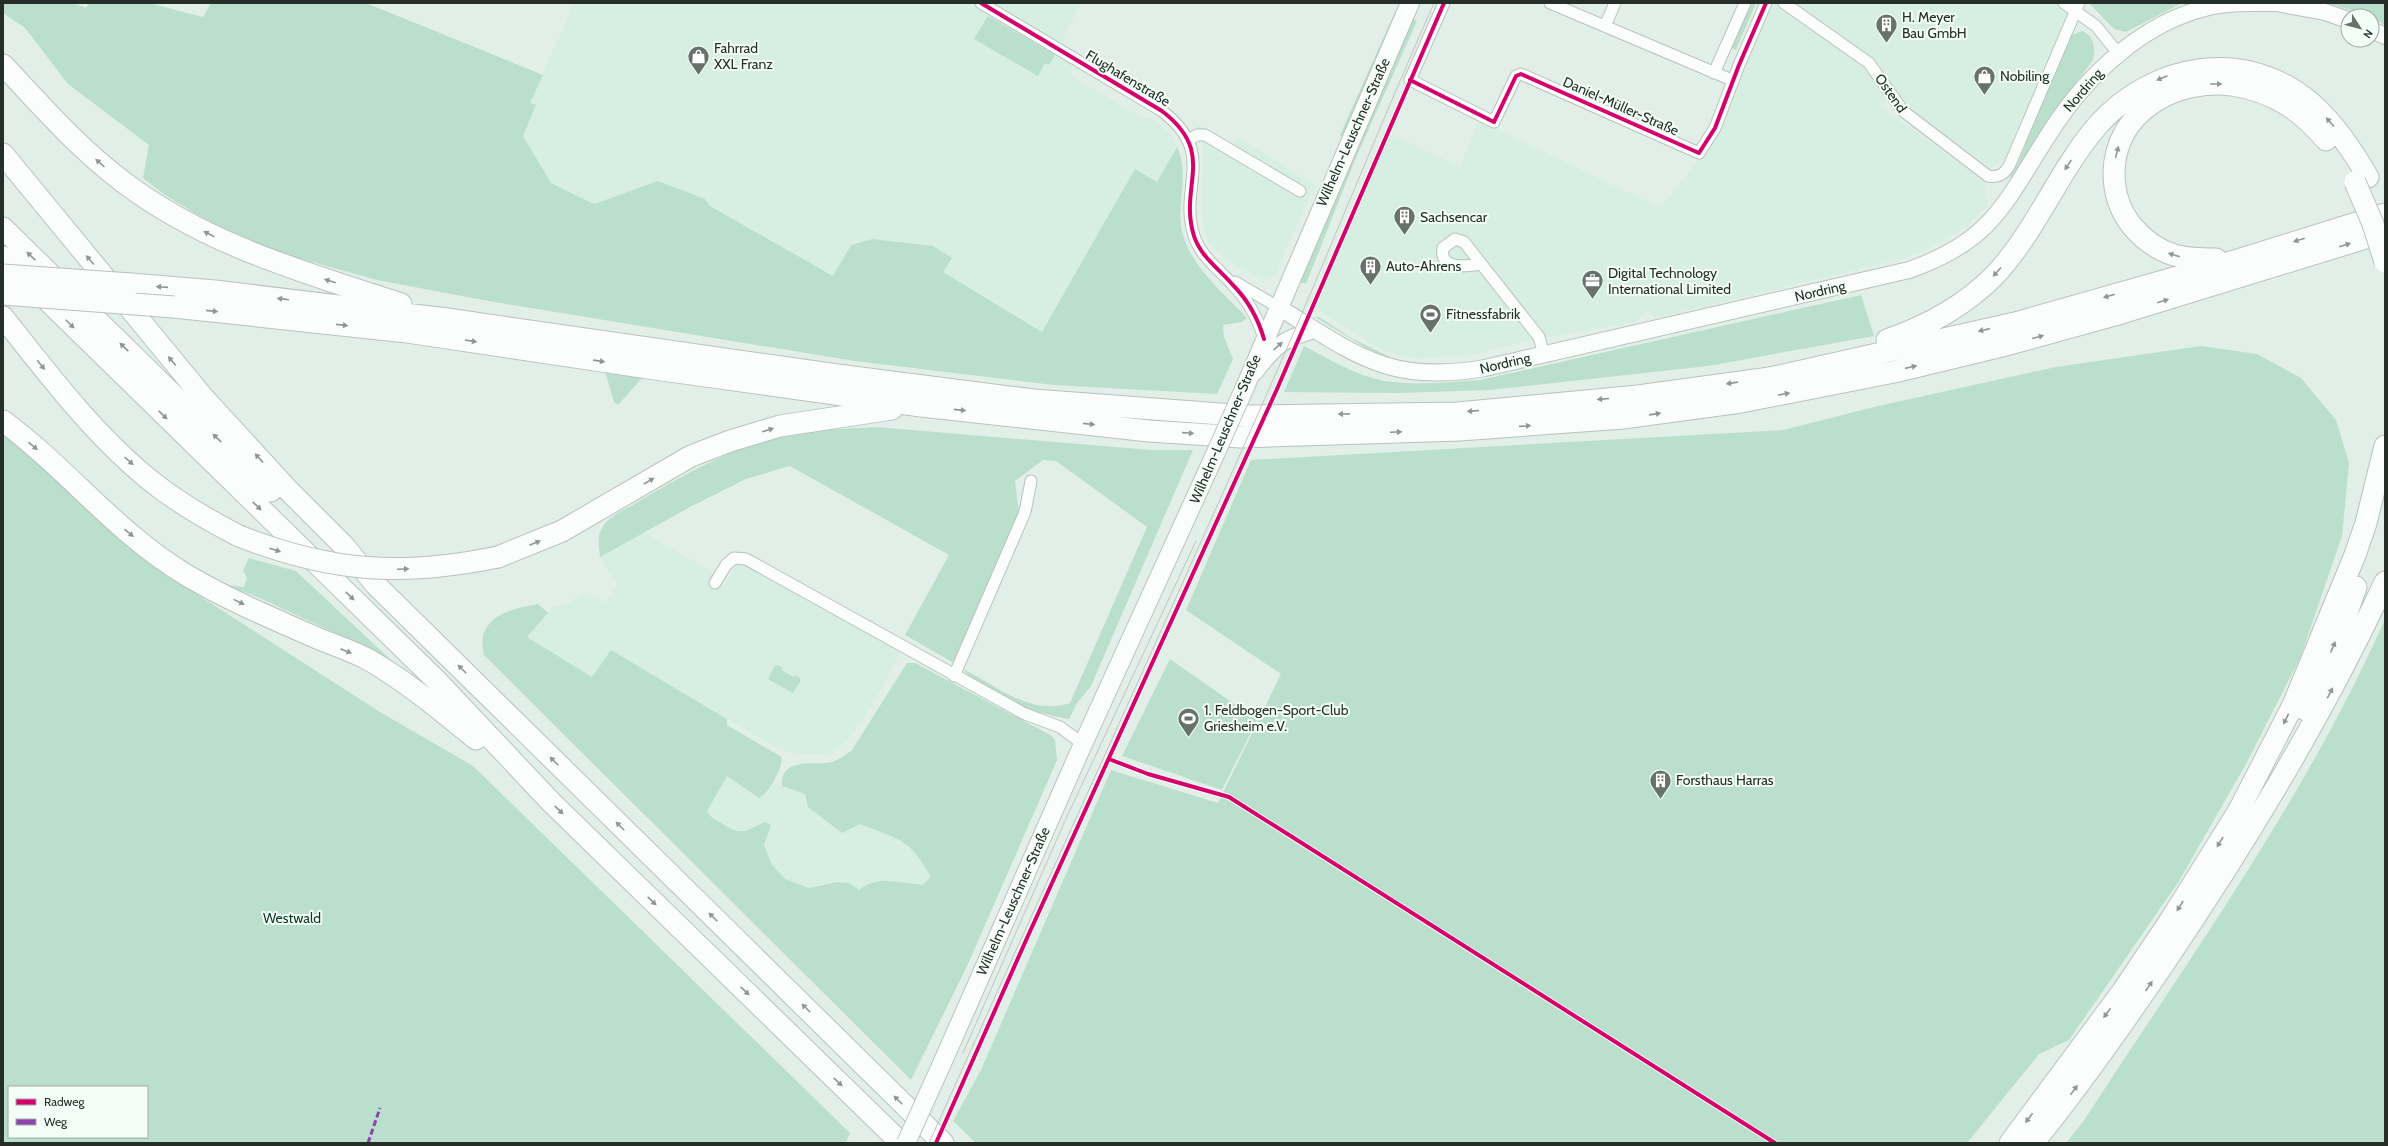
<svg xmlns="http://www.w3.org/2000/svg" width="2388" height="1146" viewBox="0 0 2388 1146" font-family="Cabin,sans-serif">
<style>
.built{fill:#d7efe2}
.green{fill:#badfcc;fill-rule:evenodd}
.lines{fill:none;stroke-linecap:round;stroke-linejoin:round}
.minor-casing{stroke:#b8c2bd;stroke-width:13}
.secondary-casing{stroke:#b8c2bd;stroke-width:18}
.primary-casing{stroke:#b8c2bd;stroke-width:20}
.motorway-casing{stroke:#b8c2bd;stroke-width:23}
.minor{stroke:#fbfdfc;stroke-width:11}
.secondary{stroke:#fbfdfc;stroke-width:16}
.primary{stroke:#fbfdfc;stroke-width:18}
.motorway{stroke:#fbfdfc;stroke-width:21}
.tram{stroke:#c1c4c3;stroke-width:1}
.primary-bridge-casing{stroke:#b8c2bd;stroke-width:20;stroke-linecap:butt}
.motorway-bridge-casing{stroke:#b8c2bd;stroke-width:23;stroke-linecap:butt}
.primary-bridge{stroke:#fbfdfc;stroke-width:18}
.motorway-bridge{stroke:#fbfdfc;stroke-width:21}
.quiet{stroke:#8e44ad;stroke-width:3;stroke-dasharray:6 3;stroke-linecap:butt}
.cycleway-casing{stroke:#f4fef8;stroke-width:6}
.cycleway{stroke:#d6006c;stroke-width:4}
.oneway{fill:#909692}
.labels{text-anchor:middle;stroke-width:4;stroke-linejoin:round;paint-order:stroke}
.poi-label{font-size:14px;fill:#252e29;stroke:#f4fef8;text-anchor:start}
.street-label{font-size:14px;fill:#252e29;stroke:#f4fef8}
.park-label{font-size:14px;fill:#0f3927;stroke:#f4fef8}
</style>
<rect width="100%" height="100%" fill="#e2efe8"/>
<path class="built" d="M 574,3 L 1081,3 L 1055,55 L 1072,65 L 1072,76 L 1144,119 L 1149,116 L 1154,119 L 1171,135 L 1177,147 L 1157,182 L 1135,169 L 1043,332 L 943,272 L 872,239 L 852,244 L 833,276 L 710,206 L 705,199 L 658,181 L 594,204 L 551,183 L 522,136 L 536,106 L 530,103 Z
M 1775,3 L 2072,3 L 2004,160 L 1991,168 L 1908,108 L 1895,88 L 1881,107 L 1984,181 L 1988,205 L 1966,227 L 1924,251 L 1905,258 L 1655,318 L 1649,310 L 1635,322 L 1523,342 L 1469,355 L 1416,359 L 1398,355 L 1378,348 L 1315,308 L 1351,220 L 1390,134 L 1460,166 L 1479,120 L 1660,208 L 1718,136 L 1762,27 Z
M 1191,121 L 1234,144 L 1238,137 L 1315,185 L 1275,274 L 1269,279 L 1264,280 L 1226,260 L 1211,246 L 1205,235 L 1202,216 L 1203,143 Z
M 643,532 L 716,574 L 712,581 L 723,587 L 738,561 L 901,652 L 871,707 L 848,740 L 836,750 L 827,754 L 800,754 L 780,750 L 611,650 L 592,677 L 527,637 L 553,607 L 569,603 L 582,593 L 606,602 L 617,584 L 600,557 Z
M 727,776 L 759,797 L 764,795 L 771,783 L 806,794 L 859,824 L 895,836 L 915,850 L 931,877 L 922,885 L 894,882 L 859,890 L 849,883 L 827,883 L 809,888 L 785,879 L 772,865 L 764,844 L 770,825 L 765,822 L 743,832 L 735,832 L 710,817 L 707,811 Z"/>
<path class="green" d="M 3,3 L 73,3 L 86,8 L 89,3 L 149,3 L 203,17 L 211,3 L 366,3 L 543,75 L 530,103 L 536,105 L 523,136 L 551,183 L 594,204 L 658,181 L 705,199 L 710,206 L 833,276 L 851,245 L 872,239 L 933,246 L 952,258 L 943,272 L 1042,332 L 1135,169 L 1157,182 L 1177,147 C 1189,172 1178,200 1181,226 C 1187,264 1222,291 1247,318 L 1242,322 L 1223,325 L 1224,337 L 1233,359 L 1217,394 L 1053,385 L 855,361 L 494,302 L 377,280 L 258,247 L 198,215 L 165,195 L 143,178 L 149,145 L 68,84 L 25,28 L 3,13 Z
M 1750,3 L 1756,3 L 1736,50 L 1730,47 Z
M 2089,3 L 2182,3 L 2126,32 L 2114,29 Z
M 2326,3 L 2385,3 L 2385,25 L 2372,18 L 2372,16 Z
M 1395,12 L 1398,13 L 1342,138 L 1340,135 Z
M 988,16 L 1055,55 L 1049,65 L 1045,63 L 1038,76 L 974,39 Z
M 1412,18 L 1417,21 L 1355,160 L 1306,284 L 1300,282 Z
M 2082,31 C 2094,36 2096,48 2093,60 L 2052,114 L 2012,181 L 2010,176 L 2017,165 L 2068,41 L 2072,35 Z
M 1861,295 L 1874,336 L 1708,366 L 1490,390 L 1398,393 L 1284,392 L 1304,346 C 1329,359 1356,376 1385,381 C 1416,386 1449,382 1480,380 Z
M 1315,317 L 1319,317 L 1353,339 L 1390,357 L 1390,360 L 1371,351 Z
M 2201,346 L 2257,354 L 2301,378 L 2336,420 L 2349,463 L 2342,536 L 2300,658 L 2246,764 L 2179,881 L 2069,1040 L 2039,1054 L 1967,1143 L 976,1143 L 953,1121 L 981,1070 L 1111,770 L 1218,803 L 1281,674 L 1186,610 L 1251,460 L 1783,430 L 1878,406 L 2056,367 Z
M 605,371 L 643,377 L 618,405 L 614,402 Z
M 876,427 L 1151,450 L 1193,450 L 1091,686 L 1077,703 L 1069,719 C 1058,717 1048,715 1038,712 C 1022,707 968,683 964,669 C 997,687 1032,716 1070,703 L 1147,527 L 1056,461 L 1043,460 L 1015,481 L 1019,513 L 954,663 L 905,635 L 949,555 L 790,466 L 746,479 L 690,507 L 600,557 C 599,545 596,536 604,525 C 611,515 626,509 636,503 C 682,476 730,448 782,436 C 813,429 845,429 876,427 Z
M 3,433 L 64,487 L 195,593 L 380,712 L 473,766 L 850,1133 L 846,1143 L 3,1143 ZM 9,1087 L 147,1087 L 147,1137 L 9,1137 Z
M 249,558 L 296,571 L 409,677 L 361,645 L 253,595 L 220,584 L 244,587 L 247,578 L 243,570 Z
M 538,604 L 548,613 L 527,637 L 592,677 L 611,650 L 727,719 L 727,725 L 780,756 L 782,760 C 780,771 770,792 759,798 L 727,776 L 707,811 C 710,817 715,820 721,823 C 742,836 743,832 765,822 L 771,825 L 764,845 L 772,865 L 785,879 L 809,888 L 837,882 L 849,883 L 859,890 C 877,875 901,883 922,885 L 931,877 C 909,837 899,840 860,824 L 842,833 L 808,807 L 805,794 L 782,786 C 780,759 810,764 826,763 C 836,762 844,756 852,750 L 907,663 L 915,663 L 1052,736 L 1055,740 L 1057,760 L 968,964 L 911,1080 L 484,655 C 475,618 508,609 538,604 Z
M 2385,619 L 2385,1143 L 2066,1143 L 2083,1122 C 2188,960 2307,796 2385,619 Z
M 1170,659 L 1257,720 L 1222,790 L 1122,756 Z
M 778,665 L 783,668 L 782,670 L 793,677 L 794,675 L 800,678 L 800,682 L 793,693 L 768,679 L 774,667 Z"/>
<g class="lines">
<defs>
<path id="minor" d="M 981,3 L 1162,111 C 1218,154 1178,185 1194,236 C 1201,257 1218,268 1232,284 C 1247,299 1258,318 1264,339
M 1444,3 L 1410,80 L 1494,122 L 1516,76 L 1521,74 L 1699,153 L 1715,128 L 1739,65 L 1766,3
M 1550,3 L 1732,80
M 1784,3 L 1869,63 L 1903,111 L 1988,176 C 1999,178 2005,174 2010,164 L 2079,3
M 2064,3 L 2096,26 L 2118,53
M 1605,26 L 1615,3
M 1714,73 L 1745,3
M 1189,140 L 1197,135 L 1205,135 L 1300,191
M 1481,264 C 1467,266 1439,271 1443,248 L 1455,239 L 1464,242 L 1539,337 L 1544,354
M 1235,282 L 1278,307
M 715,583 L 726,565 L 734,558 L 746,559 L 1025,714 L 1060,727 L 1083,744
M 954,676 L 1025,512 L 1031,481"/>
<path id="secondary" d="M 2276,3 L 2325,12 L 2348,20
M 2372,30 L 2385,36
M 1278,307 C 1355,354 1389,385 1485,368 L 1909,270 C 1995,240 2005,201 2051,131 C 2086,76 2143,22 2209,7 C 2231,2 2253,3 2275,3
M 1255,372 C 1275,346 1283,339 1314,330"/>
<path id="primary" d="M 1245,387 L 1410,3
M 944,1059 L 1083,744 L 1213,459"/>
<path id="motorway" d="M 3,65 C 41,105 78,148 122,181 C 204,244 303,272 401,304
M 3,154 L 202,396 L 290,492 L 344,546 L 376,585 L 943,1143
M 3,228 L 271,491
M 3,257 L 437,681 L 551,802 L 901,1143
M 2216,259 C 2202,259 2188,259 2174,255 C 2158,250 2143,239 2132,226 C 2120,211 2114,192 2114,173 C 2115,111 2176,78 2232,85 C 2272,91 2301,110 2326,140
M 131,284 L 215,291 L 447,319 L 837,375 L 1034,400 L 1247,416 L 1458,413 L 1638,396 L 1770,378 L 2015,323 L 2241,259 L 2385,214
M 174,307 L 407,332 L 662,370 L 921,406 L 1149,431 L 1241,437 L 1460,430 L 1623,418 L 1741,402 L 1894,372 L 2006,345 L 2115,315 L 2385,232
M 3,317 C 48,374 94,435 151,481 C 178,503 208,520 239,536
M 1887,340 C 1928,326 1963,307 1994,276 C 2036,232 2058,171 2098,125 C 2153,63 2246,47 2311,103 C 2335,124 2352,150 2368,177
M 3,421 C 68,469 118,535 188,576 C 227,599 269,617 310,635 C 330,644 351,650 369,660 C 407,682 442,711 476,739
M 498,557 L 562,531 L 691,456 L 730,441 L 780,426 L 892,409
M 2306,710 L 2343,624 L 2356,587
M 2010,1143 L 2122,992 L 2171,919 L 2239,810 L 2293,705 L 2355,555 L 2366,523 L 2385,446
M 2033,1143 C 2080,1086 2123,1024 2165,962 C 2247,841 2323,716 2385,582"/>
</defs>
<use href="#minor" class="minor-casing"/>
<use href="#secondary" class="secondary-casing"/>
<use href="#primary" class="primary-casing"/>
<use href="#motorway" class="motorway-casing"/>
<use href="#minor" class="minor"/>
<use href="#secondary" class="secondary"/>
<use href="#primary" class="primary"/>
<use href="#motorway" class="motorway"/>
<path class="tram" d="M 963,1053 L 1064,823 L 1196,541
M 929,1143 C 1042,891 1158,641 1269,389 C 1326,261 1377,131 1434,3"/>
<defs>
<path id="primary-bridge" d="M 1213,459 L 1245,387
M 906,1143 L 944,1059"/>
<path id="motorway-bridge" d="M 2355,182 L 2373,224 L 2385,262
M 3,275 L 131,284
M 3,294 L 174,307
M 239,536 C 331,572 401,577 498,557"/>
</defs>
<use href="#primary-bridge" class="primary-bridge-casing"/>
<use href="#motorway-bridge" class="motorway-bridge-casing"/>
<use href="#primary-bridge" class="primary-bridge"/>
<use href="#motorway-bridge" class="motorway-bridge"/>
<path class="quiet" d="M 368,1143 L 380,1108"/>
<defs>
<path id="cycleway" d="M 981,3 L 1162,111 C 1218,154 1178,185 1194,236 C 1201,257 1218,268 1232,284 C 1247,299 1258,318 1264,339
M 1410,80 L 1494,122 L 1516,76 L 1521,74 L 1699,153 L 1715,128 L 1739,65 L 1766,3
M 1109,759 L 1148,774 L 1229,797 L 1775,1143
M 936,1143 L 1027,938 L 1277,389 L 1444,3"/>
</defs>
<use href="#cycleway" class="cycleway-casing"/>
<use href="#cycleway" class="cycleway"/>
</g>
<defs><path id="oneway-solid" d="M-6-.8H1V-3.2L6.5 0L1 3.2V.8H-6Z"/></defs>
<g class="oneway">
<use href="#oneway-solid" transform="translate(2162 78) rotate(157)"/>
<use href="#oneway-solid" transform="translate(2216 84)"/>
<use href="#oneway-solid" transform="translate(2330 122) rotate(-132)"/>
<use href="#oneway-solid" transform="translate(2117 152) rotate(-76)"/>
<use href="#oneway-solid" transform="translate(100 163) rotate(-138)"/>
<use href="#oneway-solid" transform="translate(2068 165) rotate(123)"/>
<use href="#oneway-solid" transform="translate(209 234) rotate(-153)"/>
<use href="#oneway-solid" transform="translate(2299 240) rotate(163)"/>
<use href="#oneway-solid" transform="translate(2345 245) rotate(-17)"/>
<use href="#oneway-solid" transform="translate(2174 255) rotate(-163)"/>
<use href="#oneway-solid" transform="translate(31 256) rotate(-136)"/>
<use href="#oneway-solid" transform="translate(90 260) rotate(-130)"/>
<use href="#oneway-solid" transform="translate(1997 272) rotate(132)"/>
<use href="#oneway-solid" transform="translate(330 281) rotate(-163)"/>
<use href="#oneway-solid" transform="translate(162 287) rotate(-176)"/>
<use href="#oneway-solid" transform="translate(2109 296) rotate(164)"/>
<use href="#oneway-solid" transform="translate(283 299) rotate(-173)"/>
<use href="#oneway-solid" transform="translate(2163 301) rotate(-17)"/>
<use href="#oneway-solid" transform="translate(212 311) rotate(6)"/>
<use href="#oneway-solid" transform="translate(70 324) rotate(45)"/>
<use href="#oneway-solid" transform="translate(342 325) rotate(6)"/>
<use href="#oneway-solid" transform="translate(1984 330) rotate(167)"/>
<use href="#oneway-solid" transform="translate(2038 337) rotate(-15)"/>
<use href="#oneway-solid" transform="translate(471 341) rotate(9)"/>
<use href="#oneway-solid" transform="translate(1278 346) rotate(-42)"/>
<use href="#oneway-solid" transform="translate(124 347) rotate(-136)"/>
<use href="#oneway-solid" transform="translate(172 361) rotate(-130)"/>
<use href="#oneway-solid" transform="translate(599 361) rotate(8)"/>
<use href="#oneway-solid" transform="translate(41 365) rotate(51)"/>
<use href="#oneway-solid" transform="translate(1911 367) rotate(-13)"/>
<use href="#oneway-solid" transform="translate(1732 383) rotate(172)"/>
<use href="#oneway-solid" transform="translate(1784 394) rotate(-11)"/>
<use href="#oneway-solid" transform="translate(1603 399) rotate(175)"/>
<use href="#oneway-solid" transform="translate(960 410) rotate(6)"/>
<use href="#oneway-solid" transform="translate(1473 411) rotate(175)"/>
<use href="#oneway-solid" transform="translate(1344 414) rotate(179)"/>
<use href="#oneway-solid" transform="translate(1655 414) rotate(-8)"/>
<use href="#oneway-solid" transform="translate(163 415) rotate(44)"/>
<use href="#oneway-solid" transform="translate(1089 424) rotate(6)"/>
<use href="#oneway-solid" transform="translate(1525 426) rotate(-4)"/>
<use href="#oneway-solid" transform="translate(768 430) rotate(-17)"/>
<use href="#oneway-solid" transform="translate(1396 432) rotate(-2)"/>
<use href="#oneway-solid" transform="translate(1188 433) rotate(4)"/>
<use href="#oneway-solid" transform="translate(217 438) rotate(-136)"/>
<use href="#oneway-solid" transform="translate(33 446) rotate(40)"/>
<use href="#oneway-solid" transform="translate(259 458) rotate(-133)"/>
<use href="#oneway-solid" transform="translate(129 461) rotate(42)"/>
<use href="#oneway-solid" transform="translate(649 481) rotate(-30)"/>
<use href="#oneway-solid" transform="translate(257 506) rotate(44)"/>
<use href="#oneway-solid" transform="translate(129 533) rotate(39)"/>
<use href="#oneway-solid" transform="translate(535 543) rotate(-23)"/>
<use href="#oneway-solid" transform="translate(275 550) rotate(18)"/>
<use href="#oneway-solid" transform="translate(403 569) rotate(-3)"/>
<use href="#oneway-solid" transform="translate(350 596) rotate(44)"/>
<use href="#oneway-solid" transform="translate(239 602) rotate(26)"/>
<use href="#oneway-solid" transform="translate(2333 647) rotate(-67)"/>
<use href="#oneway-solid" transform="translate(346 651) rotate(23)"/>
<use href="#oneway-solid" transform="translate(462 669) rotate(-135)"/>
<use href="#oneway-solid" transform="translate(2330 693) rotate(-62)"/>
<use href="#oneway-solid" transform="translate(2286 719) rotate(116)"/>
<use href="#oneway-solid" transform="translate(554 761) rotate(-135)"/>
<use href="#oneway-solid" transform="translate(559 810) rotate(44)"/>
<use href="#oneway-solid" transform="translate(620 826) rotate(-135)"/>
<use href="#oneway-solid" transform="translate(2220 842) rotate(121)"/>
<use href="#oneway-solid" transform="translate(652 901) rotate(44)"/>
<use href="#oneway-solid" transform="translate(2180 906) rotate(122)"/>
<use href="#oneway-solid" transform="translate(713 917) rotate(-135)"/>
<use href="#oneway-solid" transform="translate(2149 986) rotate(-56)"/>
<use href="#oneway-solid" transform="translate(745 991) rotate(44)"/>
<use href="#oneway-solid" transform="translate(806 1008) rotate(-135)"/>
<use href="#oneway-solid" transform="translate(2107 1013) rotate(126)"/>
<use href="#oneway-solid" transform="translate(838 1082) rotate(44)"/>
<use href="#oneway-solid" transform="translate(2074 1090) rotate(-54)"/>
<use href="#oneway-solid" transform="translate(898 1100) rotate(-135)"/>
<use href="#oneway-solid" transform="translate(2029 1118) rotate(127)"/>
</g>
<defs>
<symbol id="building-pin" viewBox="-11 -11 22 30"><path d="M0 17L-7.5 6A9.5 9.5 0 1 1 7.5 6Z" fill="#67726c" stroke="#f4fef8"/><path d="M-4-6H4V6H1V3H-1V6H-4ZM-2.5-4.3h1.7v1.8h-1.7ZM.8-4.3h1.7v1.8H.8ZM-2.5-1h1.7V.8h-1.7ZM.8-1h1.7V.8H.8Z" fill="#fff"/></symbol>
<symbol id="shop-pin" viewBox="-11 -11 22 30"><path d="M0 17L-7.5 6A9.5 9.5 0 1 1 7.5 6Z" fill="#67726c" stroke="#f4fef8"/><path d="M-5-2.5h2.3a2.7 3.5 0 0 1 5.4 0H5L5.5 6h-11ZM-1.5-2.5h3a1.5 2.3 0 0 0-3 0Z" fill="#fff"/></symbol>
<symbol id="office-pin" viewBox="-11 -11 22 30"><path d="M0 17L-7.5 6A9.5 9.5 0 1 1 7.5 6Z" fill="#67726c" stroke="#f4fef8"/><path d="M-6-3h4V-5.5h4V-3h4V5H-6ZM-1-4.5V-3h2v-1.5ZM-6 0V1H6V0Z" fill="#fff"/></symbol>
<symbol id="stadium-pin" viewBox="-11 -11 22 30"><path d="M0 17L-7.5 6A9.5 9.5 0 1 1 7.5 6Z" fill="#67726c" stroke="#f4fef8"/><path d="M0-5a6.5 5 0 1 0 0 10a6.5 5 0 1 0 0-10ZM-3.5-1.8h7v3.6h-7Z" fill="#fff"/></symbol>
</defs>
<g fill-rule="evenodd">
<use href="#building-pin" x="1874" y="12" width="25" height="34"/>
<use href="#shop-pin" x="686" y="44" width="25" height="34"/>
<use href="#shop-pin" x="1972" y="64" width="25" height="34"/>
<use href="#building-pin" x="1392" y="204" width="25" height="34"/>
<use href="#building-pin" x="1358" y="254" width="25" height="34"/>
<use href="#office-pin" x="1580" y="268" width="25" height="34"/>
<use href="#stadium-pin" x="1418" y="302" width="25" height="34"/>
<use href="#stadium-pin" x="1176" y="706" width="25" height="34"/>
<use href="#building-pin" x="1648" y="768" width="25" height="34"/>
</g>
<g class="labels">
<g class="poi-label">
<text x="1902" y="22">H. Meyer<tspan x="1902" dy="16">Bau GmbH</tspan></text>
<text x="714" y="53">Fahrrad<tspan x="714" dy="16">XXL Franz</tspan></text>
<text x="2000" y="81">Nobiling</text>
<text x="1420" y="222">Sachsencar</text>
<text x="1386" y="271">Auto-Ahrens</text>
<text x="1608" y="278">Digital Technology<tspan x="1608" dy="16">International Limited</tspan></text>
<text x="1446" y="319">Fitnessfabrik</text>
<text x="1204" y="715">1. Feldbogen-Sport-Club<tspan x="1204" dy="16">Griesheim e.V.</tspan></text>
<text x="1676" y="785">Forsthaus Harras</text>
</g>
<g class="street-label">
<text transform="translate(1128 78) rotate(31)" y="5">Flughafenstraße</text>
<text transform="translate(2083 90) rotate(-49)" y="5">Nordring</text>
<text transform="translate(1891 93) rotate(55)" y="5">Ostend</text>
<text transform="translate(1621 106) rotate(24)" y="5">Daniel-Müller-Straße</text>
<text transform="translate(1353 132) rotate(-66)" y="5">Wilhelm-Leuschner-Straße</text>
<text transform="translate(1820 291) rotate(-13)" y="5">Nordring</text>
<text transform="translate(1505 363) rotate(-13)" y="5">Nordring</text>
<text transform="translate(1225 429) rotate(-67)" y="5">Wilhelm-Leuschner-Straße</text>
<text transform="translate(1013 901) rotate(-66)" y="5">Wilhelm-Leuschner-Straße</text>
</g>
<g class="park-label">
<text x="292" y="923">Westwald</text>
</g>
</g>
<rect width="2388" height="1146" fill="none" stroke="#252e29" stroke-width="8"/>
<rect x="8" y="1086" width="140" height="52" fill="#f4fef8" stroke="#a1aba5"/>
<rect x="16" y="1099" width="20" height="6" fill="#d6006c" stroke="#a1aba5"/>
<text x="44" y="1106" font-size="12" fill="#252e29">Radweg</text>
<rect x="16" y="1119" width="20" height="6" fill="#8e44ad" stroke="#a1aba5"/>
<text x="44" y="1126" font-size="12" fill="#252e29">Weg</text>
<g transform="translate(2360 28) rotate(126)"><circle r="19" fill="#f4fef8" stroke="#a1aba5"/>
<path d="M0-3L7 15L0 10L-7 15Z" fill="#67726c"/>
<text y="-6" font-size="11" font-weight="bold" text-anchor="middle" fill="#252e29">N</text>
</g>
</svg>
